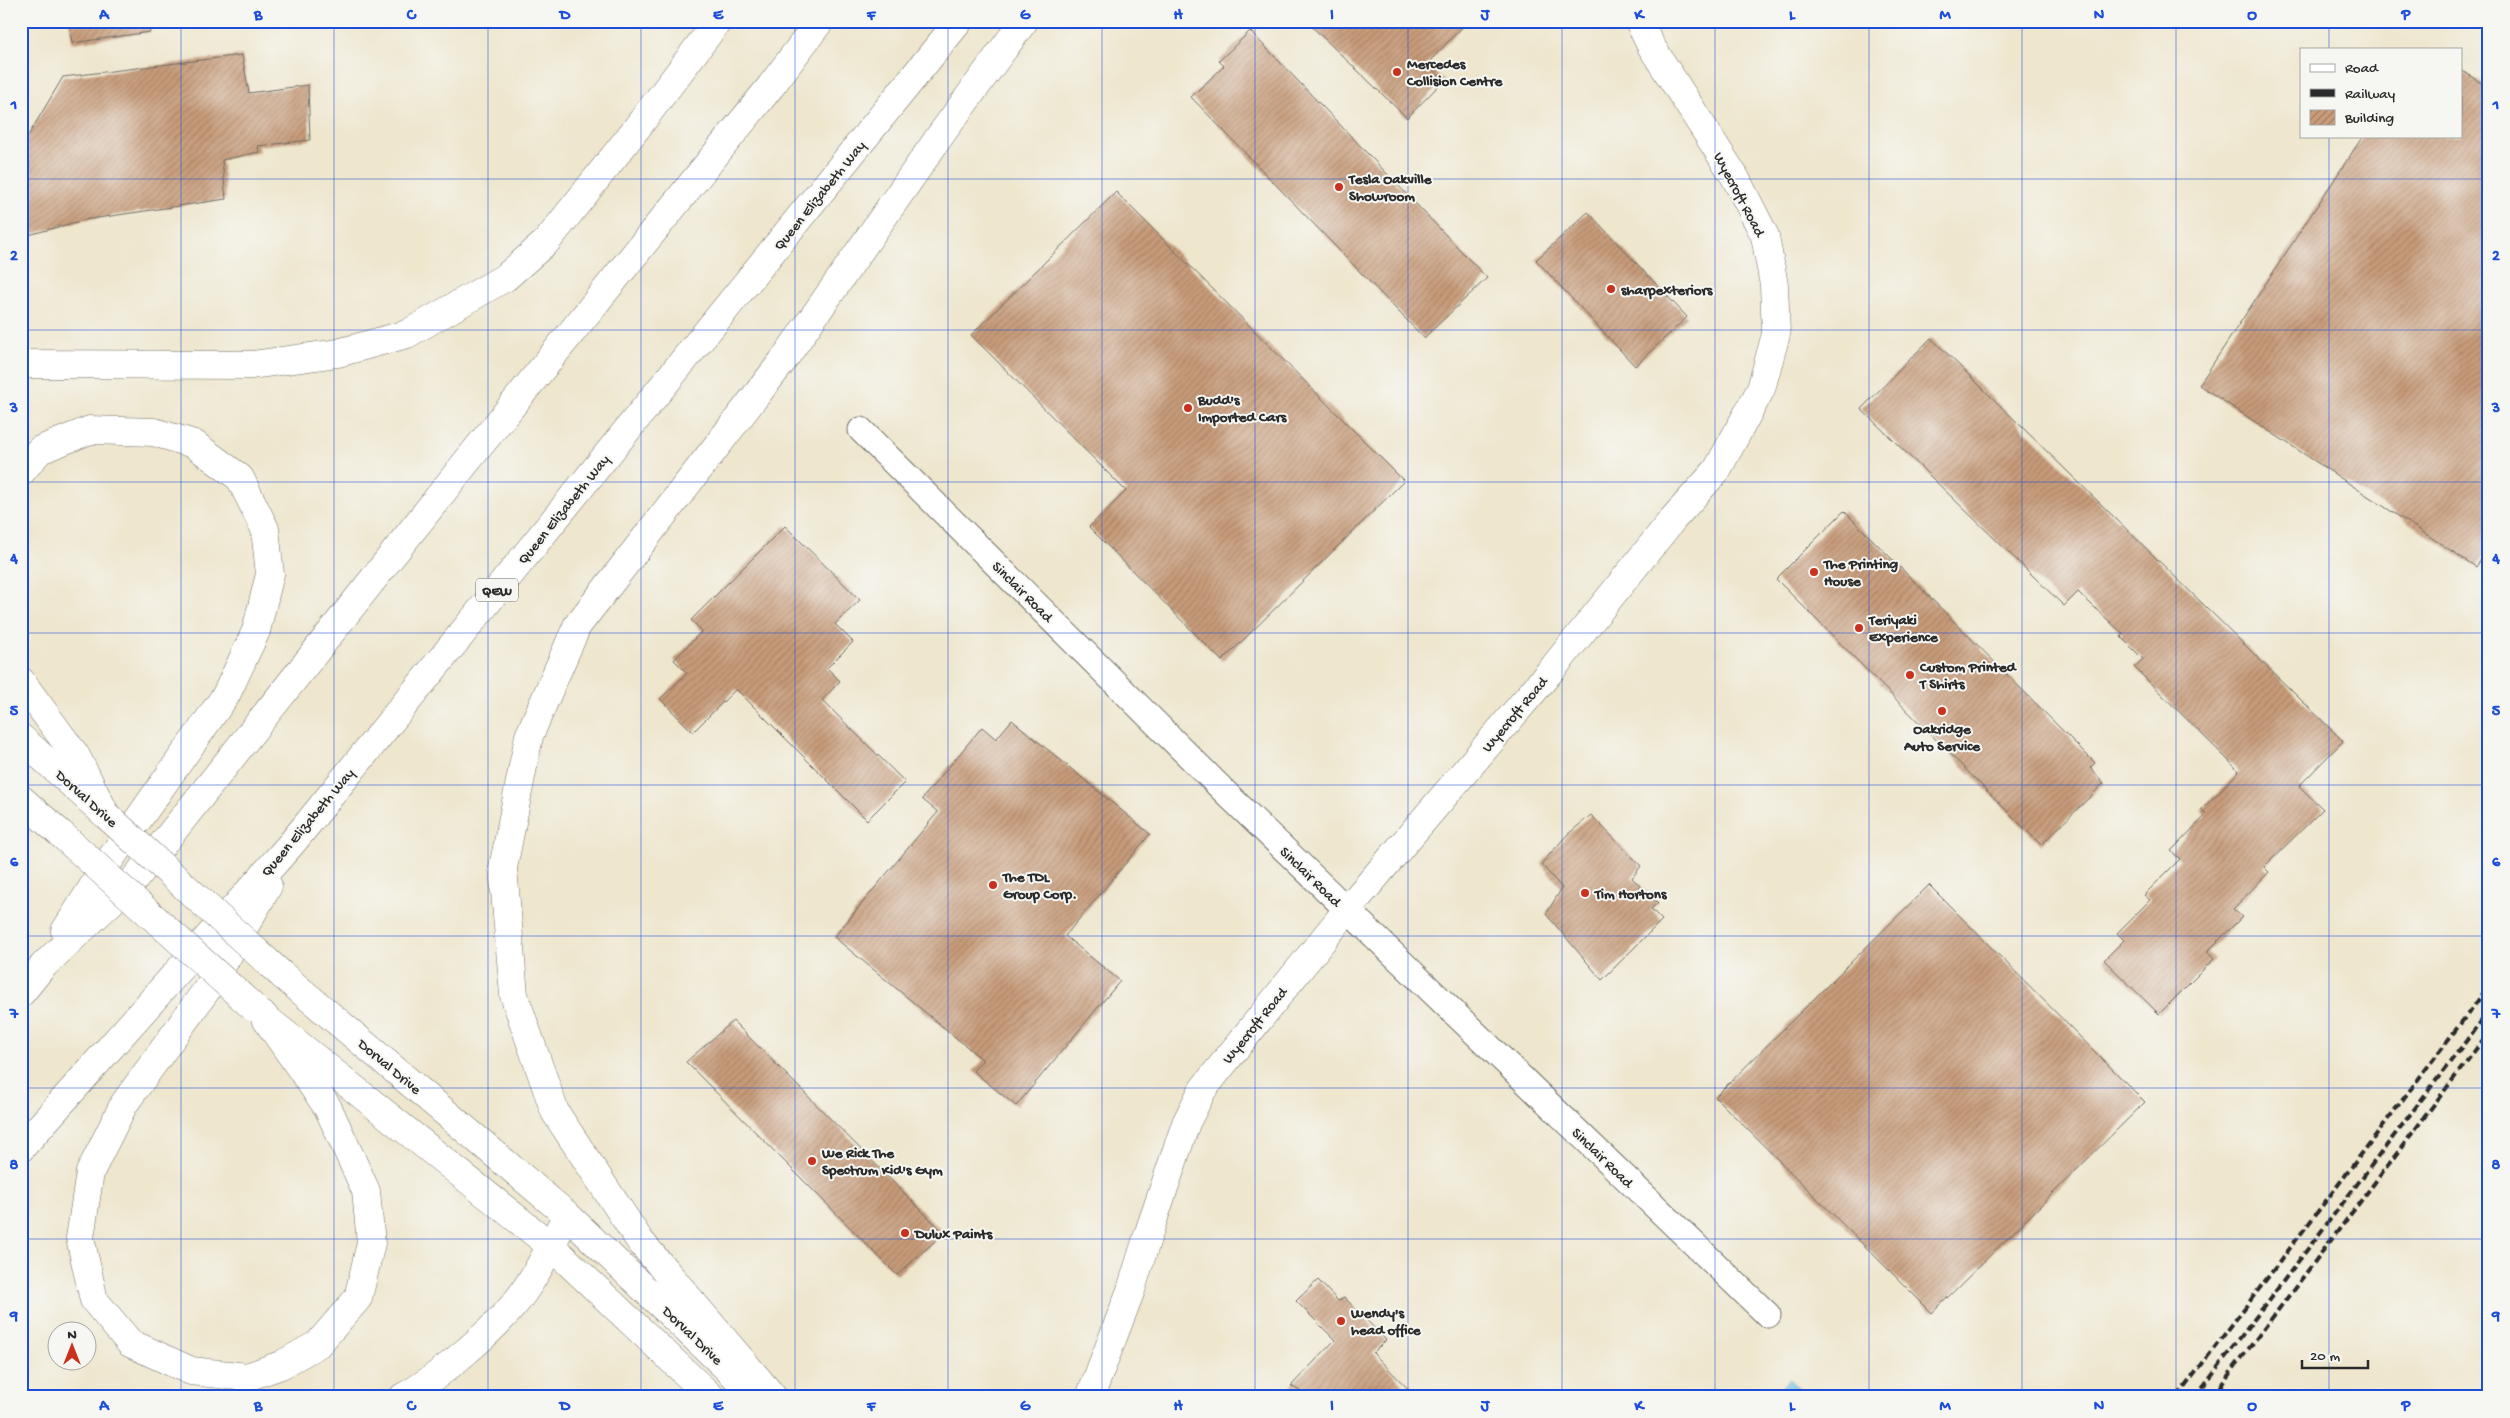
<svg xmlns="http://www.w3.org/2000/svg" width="2510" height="1418" viewBox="0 0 2510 1418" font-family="'Gochi Hand',sans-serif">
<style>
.water{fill:#65bde2;stroke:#487486}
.building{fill:url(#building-hatch)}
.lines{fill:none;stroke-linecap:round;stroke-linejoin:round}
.street-casing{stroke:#6f6c64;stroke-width:27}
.secondary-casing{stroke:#6f6c64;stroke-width:29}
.highway-casing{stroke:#6f6c64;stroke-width:29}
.street{stroke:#fff;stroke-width:25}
.secondary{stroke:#fff;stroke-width:28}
.highway{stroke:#fff;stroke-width:28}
.rail{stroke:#2b2b2b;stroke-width:4;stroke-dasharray:8 4;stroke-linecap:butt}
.secondary-bridge-casing{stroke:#6f6c64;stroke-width:29;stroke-linecap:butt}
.secondary-bridge{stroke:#fff;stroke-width:28}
.grid{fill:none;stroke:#1d4ed8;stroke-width:1;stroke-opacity:0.55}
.poi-dot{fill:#c8321e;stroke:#f6f6f2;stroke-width:2}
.labels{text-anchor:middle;stroke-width:4;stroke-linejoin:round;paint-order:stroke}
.shield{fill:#f6f6f2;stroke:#686867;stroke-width:1}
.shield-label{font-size:14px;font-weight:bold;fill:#2b2b2b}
.poi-label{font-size:15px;font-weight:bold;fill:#2b2b2b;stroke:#f6f6f2;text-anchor:start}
.street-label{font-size:15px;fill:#2b2b2b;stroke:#f6f6f2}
.neatline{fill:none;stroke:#1d4ed8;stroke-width:2}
.grid-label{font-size:16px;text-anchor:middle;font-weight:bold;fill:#1d4ed8}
</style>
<defs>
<pattern id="building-hatch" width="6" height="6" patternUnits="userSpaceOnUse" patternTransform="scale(1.25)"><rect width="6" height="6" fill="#c89c7a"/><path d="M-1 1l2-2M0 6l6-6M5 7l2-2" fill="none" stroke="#a37f64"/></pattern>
</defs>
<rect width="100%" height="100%" fill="#f6f6f2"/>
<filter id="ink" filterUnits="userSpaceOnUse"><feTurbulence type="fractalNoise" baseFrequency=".02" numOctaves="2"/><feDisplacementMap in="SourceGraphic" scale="10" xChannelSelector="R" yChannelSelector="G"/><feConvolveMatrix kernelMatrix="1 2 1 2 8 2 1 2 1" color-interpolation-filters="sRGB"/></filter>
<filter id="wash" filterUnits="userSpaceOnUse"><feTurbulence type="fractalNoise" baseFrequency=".0096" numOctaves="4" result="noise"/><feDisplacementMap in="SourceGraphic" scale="20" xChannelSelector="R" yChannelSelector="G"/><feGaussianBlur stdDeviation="1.12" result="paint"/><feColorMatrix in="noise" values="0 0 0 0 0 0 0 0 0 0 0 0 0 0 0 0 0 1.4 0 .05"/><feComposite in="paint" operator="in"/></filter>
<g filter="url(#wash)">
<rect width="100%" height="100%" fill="#eee6cd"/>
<path class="water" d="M 1789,1379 L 1807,1397 L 1773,1397 Z"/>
<g id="blocks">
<path class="building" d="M 69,21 L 149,21 L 150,32 L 72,43 Z
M 1306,21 L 1468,21 L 1427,64 L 1444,80 L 1407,118 Z
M 1250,31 L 1487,278 L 1424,338 L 1191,97 L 1224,66 L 1219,61 Z
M 242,55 L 249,93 L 308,85 L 310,140 L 258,146 L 259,152 L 222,160 L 226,199 L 84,220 L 21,237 L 21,141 L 25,141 L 63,77 Z
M 2461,70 L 2489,88 L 2489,547 L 2476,567 L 2199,385 L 2363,136 L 2461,136 Z
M 1116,192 L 1404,481 L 1222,661 L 1089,527 L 1126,491 L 971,335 Z
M 1588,212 L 1687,317 L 1635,366 L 1536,260 Z
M 1931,338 L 2343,741 L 2299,786 L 2323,809 L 2264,867 L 2269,872 L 2233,909 L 2242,917 L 2207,952 L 2214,959 L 2159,1014 L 2104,960 L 2124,940 L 2117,933 L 2150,900 L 2144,895 L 2180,859 L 2171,851 L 2206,815 L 2201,810 L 2239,771 L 2134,667 L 2143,659 L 2121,637 L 2123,634 L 2078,592 L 2064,606 L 1861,409 Z
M 1844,511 L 2095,763 L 2090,768 L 2104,783 L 2041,845 L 1776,579 Z
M 785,526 L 860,600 L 835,624 L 853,642 L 827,668 L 840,681 L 822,700 L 905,782 L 867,820 L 736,689 L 693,732 L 660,699 L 687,673 L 674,660 L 702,631 L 691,620 Z
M 1012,720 L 1150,834 L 1065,936 L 1120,981 L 1016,1106 L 973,1071 L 983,1060 L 834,937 L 938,812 L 922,799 L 982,727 L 996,739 Z
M 1591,815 L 1641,866 L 1632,878 L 1658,903 L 1651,909 L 1662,920 L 1602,980 L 1546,914 L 1562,888 L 1541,864 L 1567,835 Z
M 1929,885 L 2145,1102 L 1932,1313 L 1715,1097 Z
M 733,1021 L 944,1233 L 897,1275 L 686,1062 Z
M 1318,1280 L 1338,1301 L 1344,1297 L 1386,1340 L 1373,1353 L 1416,1397 L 1300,1397 L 1300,1391 L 1291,1386 L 1335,1340 L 1296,1301 Z"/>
</g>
</g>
<g filter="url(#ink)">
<use href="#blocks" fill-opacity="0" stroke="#6f6c64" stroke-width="1"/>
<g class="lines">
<defs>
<path id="street" d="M 861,430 L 1229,796 L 1768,1315"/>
<path id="secondary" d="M 21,738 L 105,814
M 21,799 L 62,835
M 281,974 L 567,1215 L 757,1397
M 273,1024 L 551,1246 L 711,1397
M 1090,1397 L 1131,1290 L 1148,1235 L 1186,1123 L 1203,1089 L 1347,910 L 1553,668 L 1673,519 L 1717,470 L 1761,389 L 1776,334 L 1774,285 L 1765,236 L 1735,177 L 1651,46 L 1639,21"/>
<path id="highway" d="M 21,364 L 252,365 L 338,353 L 407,334 L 506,277 L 547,241 L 636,129 L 718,21
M 21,472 L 40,450 L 90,430 L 154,432 L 194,444 L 240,478 L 265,529 L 270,574 L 256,631 L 226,695 L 111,858 L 65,931
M 21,681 L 76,756 L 106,815
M 21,993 L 43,966 L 134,880 L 468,460 L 771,86 L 820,21
M 264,1016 L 328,1108 L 366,1191 L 371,1243 L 358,1298 L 318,1344 L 281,1365 L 247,1377 L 191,1371 L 130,1343 L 94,1300 L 80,1238 L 90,1172 L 124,1104 L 213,981 L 268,886
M 21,1148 L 292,843 L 959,21
M 403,1397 C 437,1379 493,1331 517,1301 C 537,1275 552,1243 567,1215
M 773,1397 L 640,1241 L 555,1112 L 514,995 L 503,868 L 529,736 L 577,626 L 782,362 L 942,133 L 1024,21"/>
</defs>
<use href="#street" class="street-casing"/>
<use href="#secondary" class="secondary-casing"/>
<use href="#highway" class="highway-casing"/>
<use href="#street" class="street"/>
<use href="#secondary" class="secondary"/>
<use href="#highway" class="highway"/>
<path class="rail" d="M 2177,1397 L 2489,986
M 2195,1397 L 2489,1011
M 2212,1397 L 2489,1032"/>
<defs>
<path id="secondary-bridge" d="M 106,815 L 281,974
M 62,835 L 253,1007"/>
</defs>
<use href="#secondary-bridge" class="secondary-bridge-casing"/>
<use href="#secondary-bridge" class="secondary-bridge"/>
</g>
</g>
<path class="grid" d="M 181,21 L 181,1397M 334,21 L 334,1397M 488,21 L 488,1397M 641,21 L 641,1397M 795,21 L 795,1397M 948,21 L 948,1397M 1102,21 L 1102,1397M 1255,21 L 1255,1397M 1408,21 L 1408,1397M 1562,21 L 1562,1397M 1715,21 L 1715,1397M 1869,21 L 1869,1397M 2022,21 L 2022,1397M 2176,21 L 2176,1397M 2329,21 L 2329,49M 2329,136 L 2329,1397M 21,179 L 2489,179M 21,330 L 2489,330M 21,482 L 2489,482M 21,633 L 2489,633M 21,785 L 2489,785M 21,936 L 2489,936M 21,1088 L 2489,1088M 21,1239 L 2489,1239"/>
<g class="poi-dot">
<circle cx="1397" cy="72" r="5"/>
<circle cx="1339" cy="187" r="5"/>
<circle cx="1611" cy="289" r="5"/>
<circle cx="1188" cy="408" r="5"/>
<circle cx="1814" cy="572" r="5"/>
<circle cx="1859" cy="628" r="5"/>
<circle cx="1910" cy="675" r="5"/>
<circle cx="1942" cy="711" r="5"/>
<circle cx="993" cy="885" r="5"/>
<circle cx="1585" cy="893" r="5"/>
<circle cx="812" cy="1161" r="5"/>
<circle cx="905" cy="1233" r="5"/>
<circle cx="1341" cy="1321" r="5"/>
</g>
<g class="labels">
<rect class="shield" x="476" y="578.5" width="42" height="23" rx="4"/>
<g class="shield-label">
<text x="497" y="595">QEW</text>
</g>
<g class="poi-label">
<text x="1407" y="68">Mercedes<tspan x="1407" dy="17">Collision Centre</tspan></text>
<text x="1349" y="183">Tesla Oakville<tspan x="1349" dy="17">Showroom</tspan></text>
<text x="1621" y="294">sharpexteriors</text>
<text x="1198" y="404">Budd's<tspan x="1198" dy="17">Imported Cars</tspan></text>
<text x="1824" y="568">The Printing<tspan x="1824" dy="17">House</tspan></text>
<text x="1869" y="624">Teriyaki<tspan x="1869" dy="17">Experience</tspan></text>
<text x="1920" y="671">Custom Printed<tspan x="1920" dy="17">T Shirts</tspan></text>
<text x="1942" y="733" text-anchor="middle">Oakridge<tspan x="1942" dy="17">Auto Service</tspan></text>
<text x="1003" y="881">The TDL<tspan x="1003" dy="17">Group Corp.</tspan></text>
<text x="1595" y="898">Tim Hortons</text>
<text x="822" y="1157">We Rick The<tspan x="822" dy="17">Spectrum Kid's Gym</tspan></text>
<text x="915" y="1238">Dulux Paints</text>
<text x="1351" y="1317">Wendy's<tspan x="1351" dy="17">head office</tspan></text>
</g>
<g class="street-label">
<text transform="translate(1740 194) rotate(62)" y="5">Wyecroft Road</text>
<text transform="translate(819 195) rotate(-51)" y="5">Queen Elizabeth Way</text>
<text transform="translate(563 509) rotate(-51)" y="5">Queen Elizabeth Way</text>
<text transform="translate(1023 591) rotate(45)" y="5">Sinclair Road</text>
<text transform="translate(1514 714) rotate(-50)" y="5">Wyecroft Road</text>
<text transform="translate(87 798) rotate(42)" y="5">Dorval Drive</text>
<text transform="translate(307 822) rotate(-50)" y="5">Queen Elizabeth Way</text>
<text transform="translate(1311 876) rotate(44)" y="5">Sinclair Road</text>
<text transform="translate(1254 1025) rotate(-51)" y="5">Wyecroft Road</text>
<text transform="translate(390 1066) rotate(40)" y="5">Dorval Drive</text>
<text transform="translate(1603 1157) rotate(44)" y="5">Sinclair Road</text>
<text transform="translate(693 1335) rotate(44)" y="5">Dorval Drive</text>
</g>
</g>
<rect width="2510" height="1418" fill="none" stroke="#f6f6f2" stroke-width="55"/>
<rect x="2300" y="48" width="162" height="90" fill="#f6f6f2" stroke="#a5a5a2"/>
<rect x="2310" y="64" width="25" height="8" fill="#ffffff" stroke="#a5a5a2"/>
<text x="2345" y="72" font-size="15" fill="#2b2b2b">Road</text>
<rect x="2310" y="89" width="25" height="8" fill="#2b2b2b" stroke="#a5a5a2"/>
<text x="2345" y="98" font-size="15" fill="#2b2b2b">Railway</text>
<rect x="2310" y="110" width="25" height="15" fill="url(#building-hatch)" stroke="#a5a5a2"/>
<text x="2345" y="122" font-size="15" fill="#2b2b2b">Building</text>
<g transform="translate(72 1346)"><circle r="24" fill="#f6f6f2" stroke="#a5a5a2"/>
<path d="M0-4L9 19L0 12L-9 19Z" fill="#c8321e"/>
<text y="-8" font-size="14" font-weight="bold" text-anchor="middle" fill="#2b2b2b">N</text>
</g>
<path d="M2302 1360v8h66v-8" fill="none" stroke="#2b2b2b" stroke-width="2.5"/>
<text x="2310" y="1360" font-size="15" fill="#2b2b2b" stroke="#f6f6f2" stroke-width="4" paint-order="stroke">20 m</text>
<rect x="28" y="28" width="2454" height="1362" class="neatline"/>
<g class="grid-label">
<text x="104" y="19">A</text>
<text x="258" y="19">B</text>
<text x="411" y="19">C</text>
<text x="565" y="19">D</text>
<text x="718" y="19">E</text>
<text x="871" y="19">F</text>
<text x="1025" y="19">G</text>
<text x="1178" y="19">H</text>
<text x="1332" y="19">I</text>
<text x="1485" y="19">J</text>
<text x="1639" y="19">K</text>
<text x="1792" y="19">L</text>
<text x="1945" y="19">M</text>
<text x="2099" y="19">N</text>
<text x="2252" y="19">O</text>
<text x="2406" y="19">P</text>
<text x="14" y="109">1</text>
<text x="2496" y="109">1</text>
<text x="14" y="260">2</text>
<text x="2496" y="260">2</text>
<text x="14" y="412">3</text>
<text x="2496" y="412">3</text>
<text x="14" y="563">4</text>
<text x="2496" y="563">4</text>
<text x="14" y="715">5</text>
<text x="2496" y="715">5</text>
<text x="14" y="866">6</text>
<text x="2496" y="866">6</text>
<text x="14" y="1018">7</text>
<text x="2496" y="1018">7</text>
<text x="14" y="1169">8</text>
<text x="2496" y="1169">8</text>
<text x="14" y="1320">9</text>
<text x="2496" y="1320">9</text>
<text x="104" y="1410">A</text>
<text x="258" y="1410">B</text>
<text x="411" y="1410">C</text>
<text x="565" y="1410">D</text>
<text x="718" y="1410">E</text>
<text x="871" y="1410">F</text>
<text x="1025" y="1410">G</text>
<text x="1178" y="1410">H</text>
<text x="1332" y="1410">I</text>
<text x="1485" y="1410">J</text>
<text x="1639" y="1410">K</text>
<text x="1792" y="1410">L</text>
<text x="1945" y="1410">M</text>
<text x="2099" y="1410">N</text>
<text x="2252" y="1410">O</text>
<text x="2406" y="1410">P</text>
</g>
</svg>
